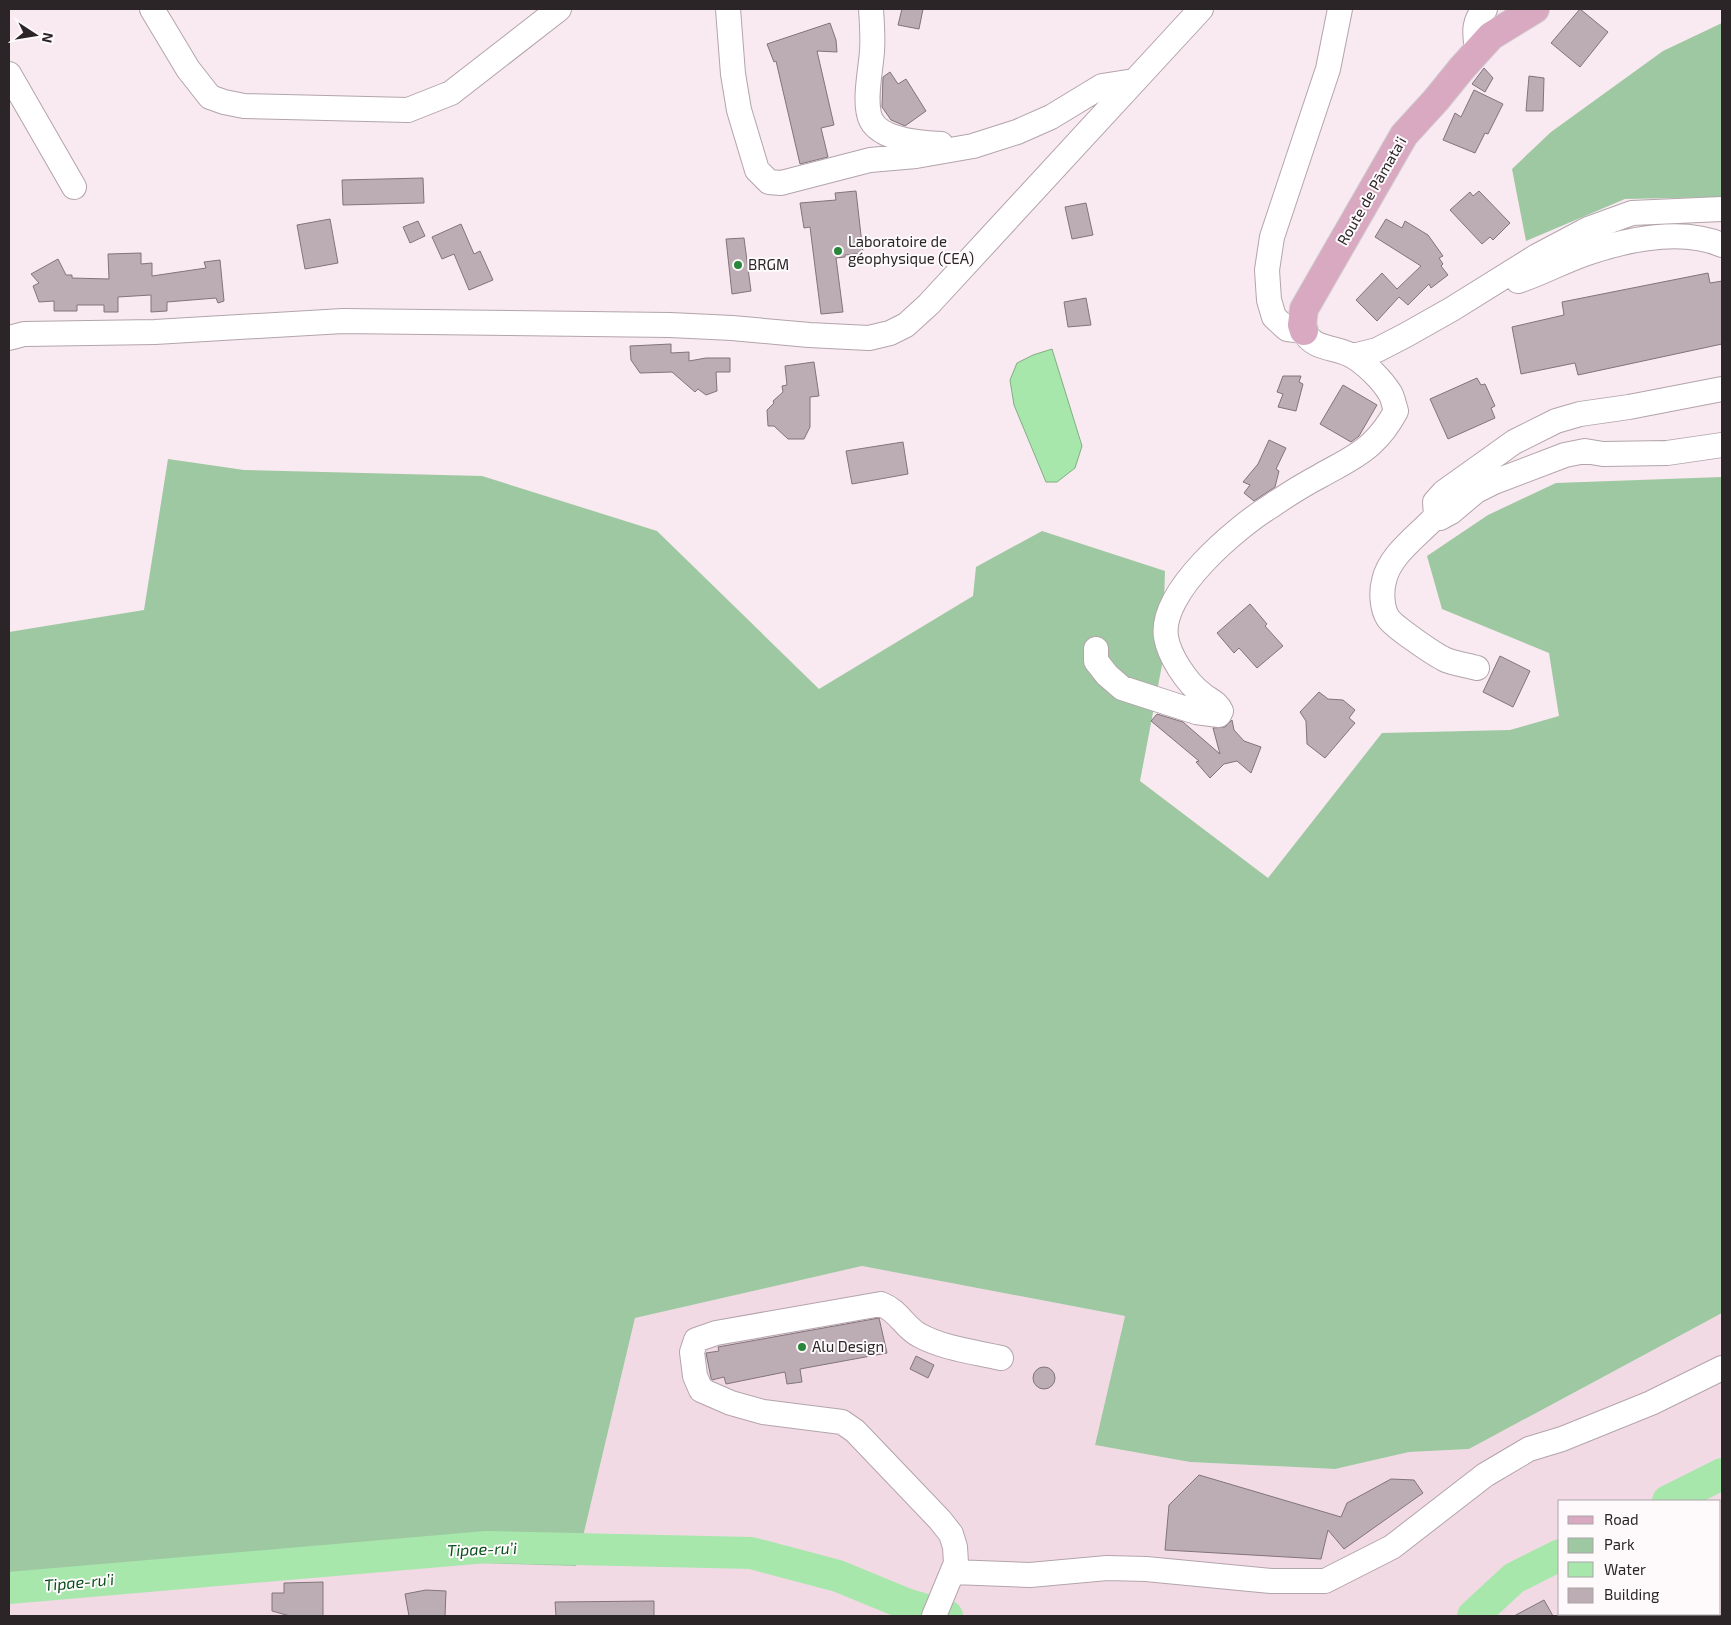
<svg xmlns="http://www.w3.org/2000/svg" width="1731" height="1625" viewBox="0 0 1731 1625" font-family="'Exo 2',sans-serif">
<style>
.built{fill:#f2dae5;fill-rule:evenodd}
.green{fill:#9ec8a1}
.water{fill:#a7e7ac;stroke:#82ad84}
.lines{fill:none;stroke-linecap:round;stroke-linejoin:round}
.river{stroke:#a7e7ac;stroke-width:32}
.building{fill:#bcacb3;stroke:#82747b}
.minor-casing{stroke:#b3a4ab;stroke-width:26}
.major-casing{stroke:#d0cfd0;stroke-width:30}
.minor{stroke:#fff;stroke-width:24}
.major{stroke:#d9a9c1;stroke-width:28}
.poi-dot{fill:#28873a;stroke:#fefafc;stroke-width:2}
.labels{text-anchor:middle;stroke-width:4;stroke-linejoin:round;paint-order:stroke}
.street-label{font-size:15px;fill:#2b2528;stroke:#fefafc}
.poi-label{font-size:15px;fill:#2b2528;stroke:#fefafc;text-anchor:start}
.water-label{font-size:16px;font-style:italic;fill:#064e19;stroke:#fefafc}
</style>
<rect width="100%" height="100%" fill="#f9e9f0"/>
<path class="built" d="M 862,1266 L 1125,1316 L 1095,1445 L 1190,1462 L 1335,1469 L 1409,1452 L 1469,1449 L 1722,1313 L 1722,1616 L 9,1616 L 9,1602 L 368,1560 L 576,1566 L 635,1318 ZM 1560,1501 L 1720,1501 L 1720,1614 L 1560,1614 Z"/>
<path class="green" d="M 1722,23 L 1722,197 L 1625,199 L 1526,241 L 1512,169 L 1551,132 L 1663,51 Z
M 168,459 L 244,470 L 482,476 L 657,531 L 819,689 L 973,596 L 976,567 L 1042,531 L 1165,571 L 1162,665 L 1140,781 L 1268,878 L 1382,733 L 1510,730 L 1559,716 L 1549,653 L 1442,609 L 1427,556 L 1488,515 L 1556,483 L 1722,477 L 1722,1313 L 1469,1449 L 1409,1452 L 1335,1469 L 1190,1462 L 1095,1445 L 1125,1316 L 862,1266 L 635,1318 L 576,1566 L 368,1560 L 9,1602 L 9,632 L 144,610 Z"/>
<path class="water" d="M 1052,349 L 1082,446 L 1075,468 L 1057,482 L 1046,482 L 1014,405 L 1010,380 L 1017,363 L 1033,355 Z"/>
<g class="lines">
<path class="river" d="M 1668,1501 L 1722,1474
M 9,1588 L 487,1547 L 751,1553 L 838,1576 L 906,1604 L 947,1616
M 1473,1616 L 1514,1578 L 1560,1555"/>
</g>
<path class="building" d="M 902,9 L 923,9 L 919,29 L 898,25 Z
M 1580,9 L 1608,32 L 1580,67 L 1551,43 Z
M 830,23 L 836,40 L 837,52 L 817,51 L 834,125 L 821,128 L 828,157 L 800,164 L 776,61 L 774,62 L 767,44 Z
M 1484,68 L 1493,78 L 1485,92 L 1472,84 Z
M 890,72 L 898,84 L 906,79 L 926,111 L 905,126 L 891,120 L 882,107 L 883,77 Z
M 1529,76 L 1544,78 L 1543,111 L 1526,111 Z
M 1474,90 L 1503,104 L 1488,134 L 1485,133 L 1475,153 L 1443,140 L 1455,113 L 1461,117 Z
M 423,178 L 424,203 L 343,205 L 342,180 Z
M 856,191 L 863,253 L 845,255 L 845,257 L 836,258 L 843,312 L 821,314 L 810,227 L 804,228 L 800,203 L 836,200 L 835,193 Z
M 1479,191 L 1510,223 L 1493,240 L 1490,237 L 1482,244 L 1450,210 L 1470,192 L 1473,196 Z
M 1086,203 L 1093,235 L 1072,239 L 1065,207 Z
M 330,219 L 338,263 L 305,269 L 297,225 Z
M 1386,219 L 1402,228 L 1405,221 L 1428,235 L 1443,256 L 1439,258 L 1443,264 L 1441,266 L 1448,275 L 1431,288 L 1429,284 L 1408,305 L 1399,297 L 1377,321 L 1356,300 L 1382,273 L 1397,289 L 1421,266 L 1375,237 Z
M 418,221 L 425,236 L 410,243 L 403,227 Z
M 461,224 L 474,254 L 480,251 L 493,280 L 469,290 L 454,254 L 442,259 L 432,237 Z
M 744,238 L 751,291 L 732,294 L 726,239 Z
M 141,253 L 141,264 L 152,263 L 152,276 L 206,268 L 204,262 L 220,260 L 224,301 L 218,303 L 216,298 L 167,302 L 167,311 L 151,312 L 151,295 L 118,297 L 118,312 L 104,312 L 104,305 L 77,305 L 77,311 L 54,311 L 54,301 L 39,302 L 33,286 L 39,283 L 31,274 L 58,259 L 66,275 L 72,275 L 72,278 L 109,279 L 108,254 Z
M 1708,273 L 1710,283 L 1722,281 L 1722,344 L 1578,375 L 1575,363 L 1521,374 L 1512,327 L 1564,315 L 1562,302 Z
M 1086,298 L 1091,325 L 1068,327 L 1064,302 Z
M 671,344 L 671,353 L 689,352 L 689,361 L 706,358 L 730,358 L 730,372 L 716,372 L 717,391 L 706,395 L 698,389 L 695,392 L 672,372 L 640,373 L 631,360 L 630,346 Z
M 814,362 L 819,396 L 810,397 L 810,427 L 804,439 L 788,439 L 774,426 L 768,426 L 767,410 L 774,403 L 773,401 L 783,392 L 782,386 L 787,385 L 785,366 Z
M 1283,376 L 1301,376 L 1299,382 L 1303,384 L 1296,411 L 1278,407 L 1283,394 L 1277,392 Z
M 1477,378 L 1481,385 L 1485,384 L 1495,406 L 1491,408 L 1495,418 L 1448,439 L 1430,399 Z
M 1343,385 L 1377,405 L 1359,436 L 1351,442 L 1320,424 Z
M 1269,440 L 1286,448 L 1276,469 L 1279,471 L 1275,487 L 1254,501 L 1244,493 L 1250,485 L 1243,482 L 1258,464 Z
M 903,442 L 908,474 L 852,484 L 846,451 Z
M 1250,604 L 1267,624 L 1265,626 L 1283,646 L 1257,668 L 1239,648 L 1234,653 L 1217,633 Z
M 1500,656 L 1530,671 L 1513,707 L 1483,692 Z
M 1319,692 L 1328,699 L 1343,700 L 1355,710 L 1349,718 L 1355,723 L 1325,758 L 1307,744 L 1306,721 L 1300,712 Z
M 1157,714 L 1183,722 L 1220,754 L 1213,728 L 1225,727 L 1232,720 L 1234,730 L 1244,741 L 1261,747 L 1251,773 L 1237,761 L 1224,764 L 1210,778 L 1196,762 L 1199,761 L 1151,721 Z
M 879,1318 L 887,1353 L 800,1369 L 802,1382 L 787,1384 L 785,1372 L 726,1384 L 724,1377 L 712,1380 L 711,1378 L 706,1353 L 719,1351 L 718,1347 Z
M 916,1356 L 934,1365 L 928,1378 L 910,1369 Z
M1033 1378a11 11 0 1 1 22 0a11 11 0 1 1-22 0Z
M 1199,1475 L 1341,1517 L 1347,1503 L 1391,1479 L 1414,1480 L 1423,1493 L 1344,1549 L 1328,1530 L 1321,1559 L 1165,1550 L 1169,1505 Z
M 323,1582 L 323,1616 L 290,1616 L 272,1611 L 272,1593 L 284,1593 L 284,1583 Z
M 426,1590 L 446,1591 L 445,1616 L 409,1616 L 405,1594 Z
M 1544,1600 L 1553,1616 L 1514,1616 Z
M 654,1601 L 654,1616 L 556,1616 L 555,1602 Z"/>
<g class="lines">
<defs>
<path id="minor" d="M 152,9 L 188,69 L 210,97 L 224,102 L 244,106 L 408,110 L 451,93 L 559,9
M 728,9 L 733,74 L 739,110 L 757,170 L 769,182 L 781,183 L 870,160 L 916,156 L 973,146 L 1017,132 L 1051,117 L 1102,86 L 1134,81
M 871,9 C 872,23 873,37 872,51 C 871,69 863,103 871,120 C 881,140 921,143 941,144
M 1477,51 C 1475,34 1472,22 1485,9
M 9,74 L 74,187
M 1518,281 C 1543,273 1565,260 1590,252 C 1630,239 1682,228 1722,245
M 9,338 L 24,334 L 155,332 L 343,321 L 670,325 L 732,328 L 809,335 L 869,338 L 890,333 L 906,325 L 929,304 L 1201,9
M 1353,356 L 1377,350 L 1406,335 L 1452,309 L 1537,256 L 1588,229 L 1632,213 L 1722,209
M 1722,389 L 1629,407 L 1580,414 L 1556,421 L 1514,442 L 1444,492 L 1435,502 L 1436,516 L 1440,518 L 1451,512 L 1476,491 L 1494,482 L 1565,455 L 1585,451 L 1603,454 L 1667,453 L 1722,445
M 1436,516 C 1419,535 1389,555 1384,581 C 1381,592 1382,609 1388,618 C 1394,627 1434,654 1444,659 C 1454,664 1467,665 1477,668
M 1096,649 L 1096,661 L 1107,675 L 1122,688 L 1196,712 L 1219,715 L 1221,711 C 1217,702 1209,700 1202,694 C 1187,683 1169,656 1166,637 C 1159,592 1237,527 1271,506 C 1287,495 1303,485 1320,476 C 1337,466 1356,458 1371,444 C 1382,434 1389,424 1396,411 C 1394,405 1393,398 1390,393 C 1382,380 1367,365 1354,357 C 1338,346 1313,351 1304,331 L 1287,329 L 1274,317 L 1269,300 L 1267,270 L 1272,237 L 1328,69 L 1340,9
M 953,1572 L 1030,1575 L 1107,1568 L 1146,1569 L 1271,1581 L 1325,1581 L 1392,1547 L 1485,1475 L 1529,1449 L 1562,1439 L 1651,1403 L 1722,1368
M 934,1616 L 956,1563 L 955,1547 L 951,1534 L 940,1520 L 855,1431 L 842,1422 L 763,1412 L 731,1403 L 701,1390 L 695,1376 L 692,1352 L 696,1340 L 716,1333 L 881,1304 C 899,1311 904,1327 919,1335 C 942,1348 975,1352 1001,1358"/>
<path id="major" d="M 1304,331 L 1302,325 L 1304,309 L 1404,135 L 1436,100 L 1462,68 L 1491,36 L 1535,9"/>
</defs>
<use href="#minor" class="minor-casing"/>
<use href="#major" class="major-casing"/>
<use href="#minor" class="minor"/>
<use href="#major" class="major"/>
</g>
<g class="poi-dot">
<circle cx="838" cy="251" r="5"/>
<circle cx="738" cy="265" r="5"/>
<circle cx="802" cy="1347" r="5"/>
</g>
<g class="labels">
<g class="street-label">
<text transform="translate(1372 191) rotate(-60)" y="5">Route de Pāmata'i</text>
</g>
<g class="poi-label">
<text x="848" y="247">Laboratoire de<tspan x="848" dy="17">géophysique (CEA)</tspan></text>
<text x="748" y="270">BRGM</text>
<text x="812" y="1352">Alu Design</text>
</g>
<g class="water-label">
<text transform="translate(482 1549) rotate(-2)" y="6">Tipae-ru’i</text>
<text transform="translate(79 1582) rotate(-5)" y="6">Tipae-ru’i</text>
</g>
</g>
<rect width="1731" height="1625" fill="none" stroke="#2b2528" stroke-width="20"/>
<rect x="1558" y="1500" width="162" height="115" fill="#fefafc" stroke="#aaa5a7"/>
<rect x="1568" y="1516" width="25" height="8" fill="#d9a9c1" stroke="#aaa5a7"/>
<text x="1604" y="1525" font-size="15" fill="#2b2528">Road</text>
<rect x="1568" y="1538" width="25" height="15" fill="#9ec8a1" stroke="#aaa5a7"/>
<text x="1604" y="1550" font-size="15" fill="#2b2528">Park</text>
<rect x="1568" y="1562" width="25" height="15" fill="#a7e7ac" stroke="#aaa5a7"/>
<text x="1604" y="1575" font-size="15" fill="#2b2528">Water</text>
<rect x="1568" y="1588" width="25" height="15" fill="#bcacb3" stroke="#aaa5a7"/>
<text x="1604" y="1600" font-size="15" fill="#2b2528">Building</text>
<g transform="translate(35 35) rotate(102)" stroke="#fefafc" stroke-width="4" paint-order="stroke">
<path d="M0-4L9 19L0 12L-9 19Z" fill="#2b2528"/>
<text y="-8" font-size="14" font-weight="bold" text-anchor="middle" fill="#2b2528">N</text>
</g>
</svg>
